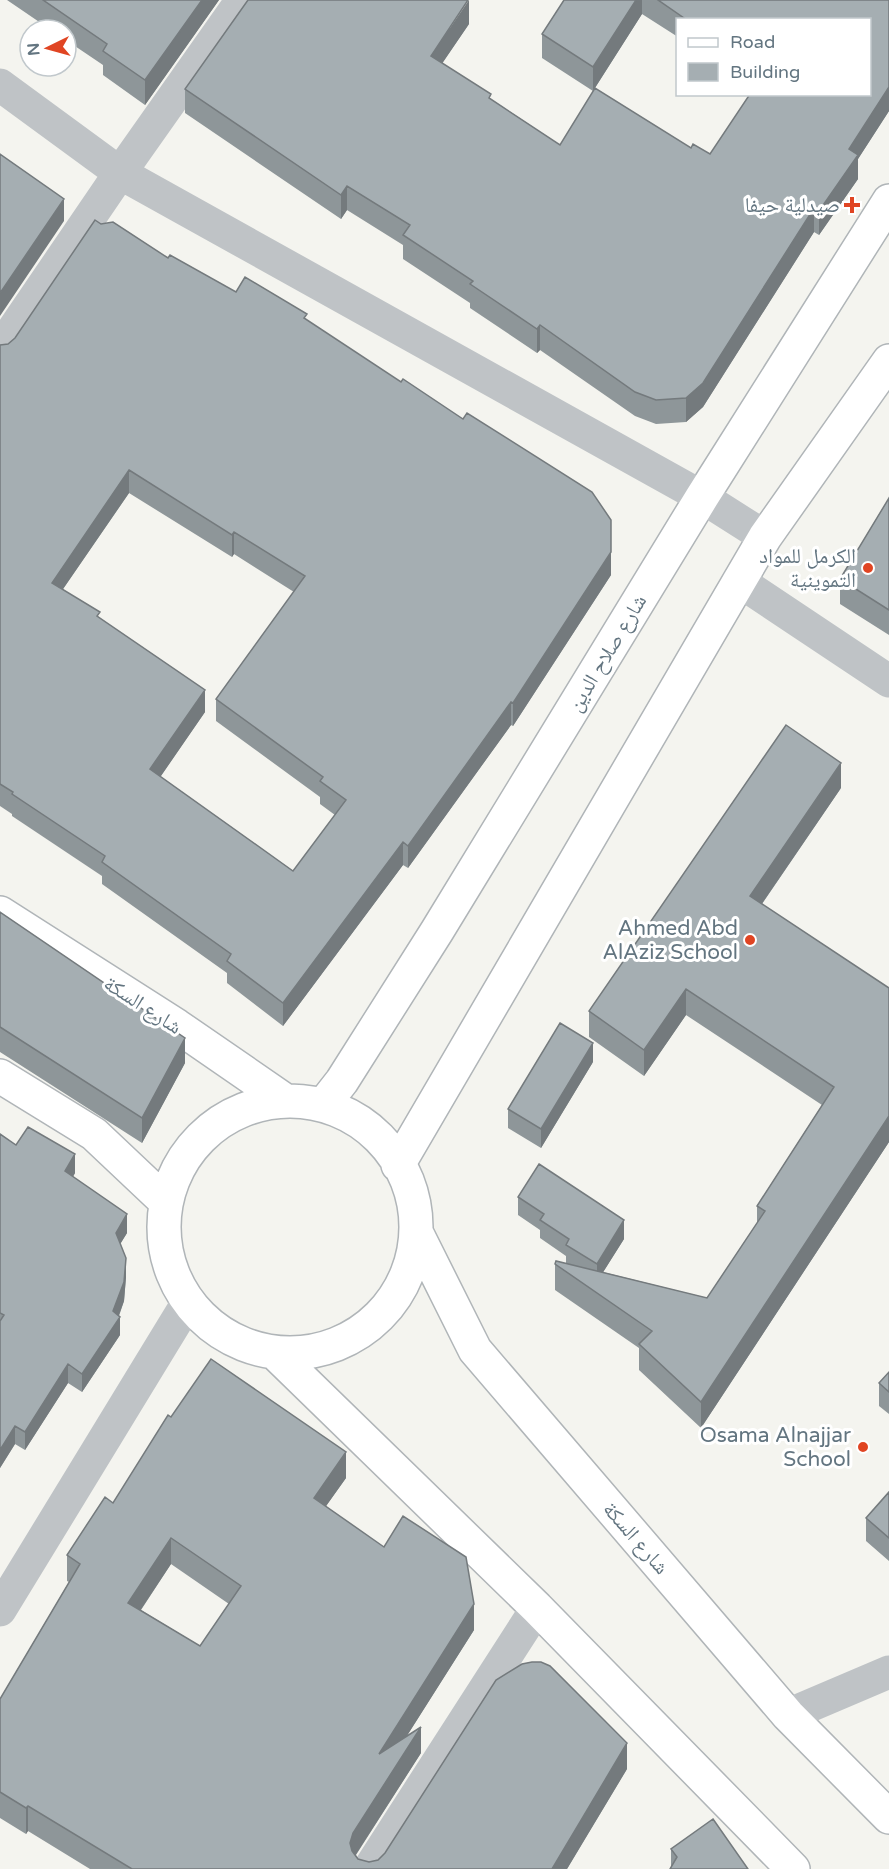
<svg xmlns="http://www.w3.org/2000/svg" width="889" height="1869" viewBox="0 0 889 1869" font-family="'Varela Round','Noto Naskh Arabic',sans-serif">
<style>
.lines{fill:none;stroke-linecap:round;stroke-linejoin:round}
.major-casing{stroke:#b0b5b8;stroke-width:36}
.minor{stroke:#bfc3c6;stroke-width:33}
.major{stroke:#fff;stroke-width:33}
.wall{fill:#8e9699;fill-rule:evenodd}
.shaded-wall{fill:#747a7d}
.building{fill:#a5aeb2;stroke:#747a7d;stroke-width:1.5;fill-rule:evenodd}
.poi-dot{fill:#e04523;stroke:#fff;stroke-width:2}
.labels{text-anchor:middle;stroke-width:6;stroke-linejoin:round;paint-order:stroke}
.poi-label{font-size:21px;fill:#637580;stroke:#fff;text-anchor:end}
.street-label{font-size:21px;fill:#637580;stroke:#fff}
</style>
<rect width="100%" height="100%" fill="#f4f4ef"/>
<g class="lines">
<defs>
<path id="major" d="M 0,913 L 177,1026 L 283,1099
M 0,1076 L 94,1134 L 166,1202
M164 1227a126 126 0 1 1 252 0a126 126 0 1 1-252 0Z
M 324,1104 L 342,1081 L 437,931 L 702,497 L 889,201
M 398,1165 L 765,537 L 889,361
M 417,1234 L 475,1350 L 788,1715 L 889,1817
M 275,1353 L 537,1608 L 793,1869"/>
</defs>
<use href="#major" class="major-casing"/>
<path class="minor" d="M 0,85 L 120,173 L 702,497 L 765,537
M 0,349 L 120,173 L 242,0
M 739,581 L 889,681
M 0,1610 L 188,1302
M 788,1715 L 889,1672
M 369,1869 L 537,1608"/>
<use href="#major" class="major"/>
</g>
<path class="wall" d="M 7,0 L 219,0 L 145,105 L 103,75 L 103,65 L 66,40 L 66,30 L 51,30 Z
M 564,0 L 889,0 L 889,111 L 858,159 L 858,179 L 819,235 L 814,232 L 703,407 L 686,422 L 656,424 L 635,416 L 540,350 L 537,353 L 470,308 L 470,303 L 403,259 L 403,245 L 347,210 L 341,219 L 185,113 L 185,89 L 469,24 L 442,63 L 491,99 L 560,145 L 691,148 L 710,154 L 870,20 L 678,20 L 678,37 L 642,14 L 593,91 L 542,58 L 542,34 Z
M 101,224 L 236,292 L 307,320 L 611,575 L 513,726 L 511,725 L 408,868 L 403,865 L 283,1026 L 227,983 L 227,973 L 102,884 L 102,876 L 12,816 L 12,814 L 0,806 L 0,345 L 8,344 L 15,338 ZM 129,493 L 232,557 L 234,554 L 294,592 L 216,699 L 216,721 L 320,797 L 320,804 L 335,815 L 293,871 L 160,777 L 205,712 L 100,618 L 63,589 Z
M 889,498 L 889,635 L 840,604 L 840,579 Z
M 841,788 L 762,904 L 889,988 L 889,1142 L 701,1428 L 639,1370 L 639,1348 L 555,1290 L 555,1264 L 566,1263 L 566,1256 L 540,1238 L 540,1230 L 518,1215 L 518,1197 L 624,1239 L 603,1272 L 707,1298 L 757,1223 L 757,1206 L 822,1105 L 686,1015 L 644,1076 L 589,1037 L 589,1011 Z
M 0,912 L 185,1063 L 142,1143 L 0,1052 Z
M 593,1062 L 541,1148 L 508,1128 L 508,1109 Z
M 0,1134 L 16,1145 L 75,1173 L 73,1177 L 127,1233 L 120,1244 L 126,1277 L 124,1301 L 119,1316 L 120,1335 L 82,1392 L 68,1383 L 25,1450 L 15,1444 L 0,1468 Z
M 889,1372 L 889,1414 L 879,1406 L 879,1383 Z
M 171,1417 L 346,1478 L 326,1506 L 474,1630 L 406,1737 L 421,1753 L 356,1855 L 358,1859 L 369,1862 L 378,1860 L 627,1769 L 567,1869 L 90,1869 L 28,1831 L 26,1834 L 0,1818 L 0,1699 L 69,1582 L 67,1581 L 67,1555 L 113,1503 ZM 171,1564 L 229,1604 L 200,1646 L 141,1610 Z
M 889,1492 L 889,1561 L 866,1541 L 866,1518 Z
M 671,1849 L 748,1869 L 671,1866 Z"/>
<path class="shaded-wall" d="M 202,0 L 219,0 L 145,105 L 145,80 Z
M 469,0 L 469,24 L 431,80 L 431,56 Z
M 636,0 L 642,0 L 642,14 L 593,91 L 593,67 Z
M 889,87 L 889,111 L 858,159 L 858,179 L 819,235 L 819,211 L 849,149 Z
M 347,186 L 347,210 L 341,219 L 341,195 Z
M 64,199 L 64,221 L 0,316 L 0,293 Z
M 814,208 L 814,232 L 703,407 L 686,422 L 686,398 Z
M 540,325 L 540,350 L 537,353 L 537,329 Z
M 129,470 L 129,493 L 52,605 L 52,583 Z
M 234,532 L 234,554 L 232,557 L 232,535 Z
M 611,552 L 611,575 L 513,726 L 513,703 Z
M 205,690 L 205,712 L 150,792 L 150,769 Z
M 511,702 L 511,725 L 408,868 L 408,846 Z
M 841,763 L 841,788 L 750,921 L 750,896 Z
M 403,842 L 403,865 L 283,1026 L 283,1003 Z
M 686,989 L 686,1015 L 644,1076 L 644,1050 Z
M 185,1038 L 185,1063 L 142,1143 L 142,1118 Z
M 593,1043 L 593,1062 L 541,1148 L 541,1129 Z
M 889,1116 L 889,1142 L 701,1428 L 701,1402 Z
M 75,1154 L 75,1173 L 65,1189 L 65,1171 Z
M 127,1214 L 127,1233 L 116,1251 L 116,1233 Z
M 624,1220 L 624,1239 L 597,1282 L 597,1264 Z
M 126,1258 L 126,1277 L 124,1301 L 116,1323 L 120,1317 L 120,1335 L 82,1392 L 82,1374 L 113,1311 Z
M 68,1364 L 68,1383 L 25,1450 L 25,1432 Z
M 15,1426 L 15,1444 L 0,1468 L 0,1450 Z
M 346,1452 L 346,1478 L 314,1523 L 314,1498 Z
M 171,1538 L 171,1564 L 128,1629 L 128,1603 Z
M 474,1604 L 474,1630 L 379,1780 L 379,1754 Z
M 421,1727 L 421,1753 L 353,1859 L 350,1843 L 353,1833 Z
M 627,1743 L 627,1769 L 567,1869 L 552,1869 Z
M 28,1806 L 28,1831 L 26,1834 L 26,1808 Z"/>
<path class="building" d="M 43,0 L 202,0 L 145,80 L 103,51 L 107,44 Z
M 248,0 L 468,0 L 431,56 L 491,94 L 489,98 L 560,145 L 595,88 L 691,148 L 693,144 L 710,154 L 750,94 L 870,94 L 870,20 L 687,20 L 658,0 L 889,0 L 889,87 L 849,149 L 858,155 L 819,211 L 814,208 L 703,383 L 686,398 L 656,400 L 635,392 L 540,325 L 537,329 L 470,284 L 473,281 L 403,235 L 410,225 L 347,186 L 341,195 L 185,89 Z
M 564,0 L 636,0 L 593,67 L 542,34 Z
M 0,154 L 64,199 L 0,293 Z
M 95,220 L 101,224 L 113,222 L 168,258 L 170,255 L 236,292 L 245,277 L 307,314 L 304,318 L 401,382 L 403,379 L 463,419 L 467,413 L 592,492 L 611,520 L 611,552 L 513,703 L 511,702 L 408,846 L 403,842 L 283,1003 L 227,961 L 231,954 L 102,862 L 105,856 L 12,794 L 13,792 L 0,784 L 0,345 L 8,344 L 15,338 ZM 129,470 L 232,535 L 234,532 L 305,576 L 216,699 L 323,777 L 320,781 L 346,800 L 293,871 L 150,769 L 205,690 L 97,616 L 100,612 L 52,583 Z
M 889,498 L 889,610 L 840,579 Z
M 786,725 L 841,763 L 750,896 L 889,988 L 889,1116 L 701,1402 L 639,1344 L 652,1331 L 555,1264 L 556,1261 L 707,1298 L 765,1211 L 757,1206 L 834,1087 L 686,989 L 644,1050 L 589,1011 Z
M 0,912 L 185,1038 L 142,1118 L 0,1027 Z
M 560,1023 L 593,1043 L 541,1129 L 508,1109 Z
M 28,1127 L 75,1154 L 65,1171 L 127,1214 L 116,1233 L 126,1258 L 124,1282 L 113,1311 L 120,1317 L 82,1374 L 68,1364 L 25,1432 L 15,1426 L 0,1450 L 0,1321 L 4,1315 L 0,1313 L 0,1134 L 16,1145 Z
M 539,1164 L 624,1220 L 597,1264 L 566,1245 L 569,1239 L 540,1220 L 544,1214 L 518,1197 Z
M 211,1359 L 346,1452 L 314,1498 L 384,1547 L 403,1516 L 466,1557 L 474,1604 L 379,1754 L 421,1727 L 353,1833 L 350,1843 L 352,1851 L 358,1859 L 369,1862 L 378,1860 L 385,1853 L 496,1680 L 522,1664 L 532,1662 L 541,1662 L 550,1666 L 627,1743 L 552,1869 L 132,1869 L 28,1806 L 26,1808 L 0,1792 L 0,1699 L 80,1564 L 67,1555 L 105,1497 L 113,1503 L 168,1415 L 171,1417 ZM 171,1538 L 241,1586 L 200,1646 L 128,1603 Z
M 889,1372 L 889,1392 L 879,1383 Z
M 889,1492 L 889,1538 L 866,1518 Z
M 713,1819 L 748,1869 L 670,1869 L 677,1857 L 671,1849 Z"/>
<g class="poi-dot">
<path d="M849 196h6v6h6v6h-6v6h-6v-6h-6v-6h6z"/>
<circle cx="868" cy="568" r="6"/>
<circle cx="750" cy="940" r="6"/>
<circle cx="863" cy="1447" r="6"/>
</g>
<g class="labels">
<g class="poi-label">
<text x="840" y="212">صيدلية حيفا</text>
<text x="856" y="563">الكرمل للمواد<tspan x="856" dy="24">التموينية</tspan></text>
<text x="738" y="935">Ahmed Abd<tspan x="738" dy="24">AlAziz School</tspan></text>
<text x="851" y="1442">Osama Alnajjar<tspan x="851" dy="24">School</tspan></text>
</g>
<g class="street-label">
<text transform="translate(607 653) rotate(-59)" y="7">شارع صلاح الدين</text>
<text transform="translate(143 1005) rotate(33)" y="7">شارع السكة</text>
<text transform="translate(636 1538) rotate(49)" y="7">شارع السكة</text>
</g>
</g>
<rect x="676" y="18" width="195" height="78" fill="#ffffff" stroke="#c1c8cc" stroke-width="1.5"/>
<rect x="688" y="38" width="30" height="9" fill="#ffffff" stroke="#c1c8cc" stroke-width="1.5"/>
<text x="730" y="48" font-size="18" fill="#637580">Road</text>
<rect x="688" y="63" width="30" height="18" fill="#a5aeb2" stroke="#c1c8cc" stroke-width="1.5"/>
<text x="730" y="78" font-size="18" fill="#637580">Building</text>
<g transform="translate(48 48) rotate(265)"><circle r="28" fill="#ffffff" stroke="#c1c8cc" stroke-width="1.5"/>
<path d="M0-4.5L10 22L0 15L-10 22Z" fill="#e04523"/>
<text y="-9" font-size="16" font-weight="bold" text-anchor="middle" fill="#637580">N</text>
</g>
</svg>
